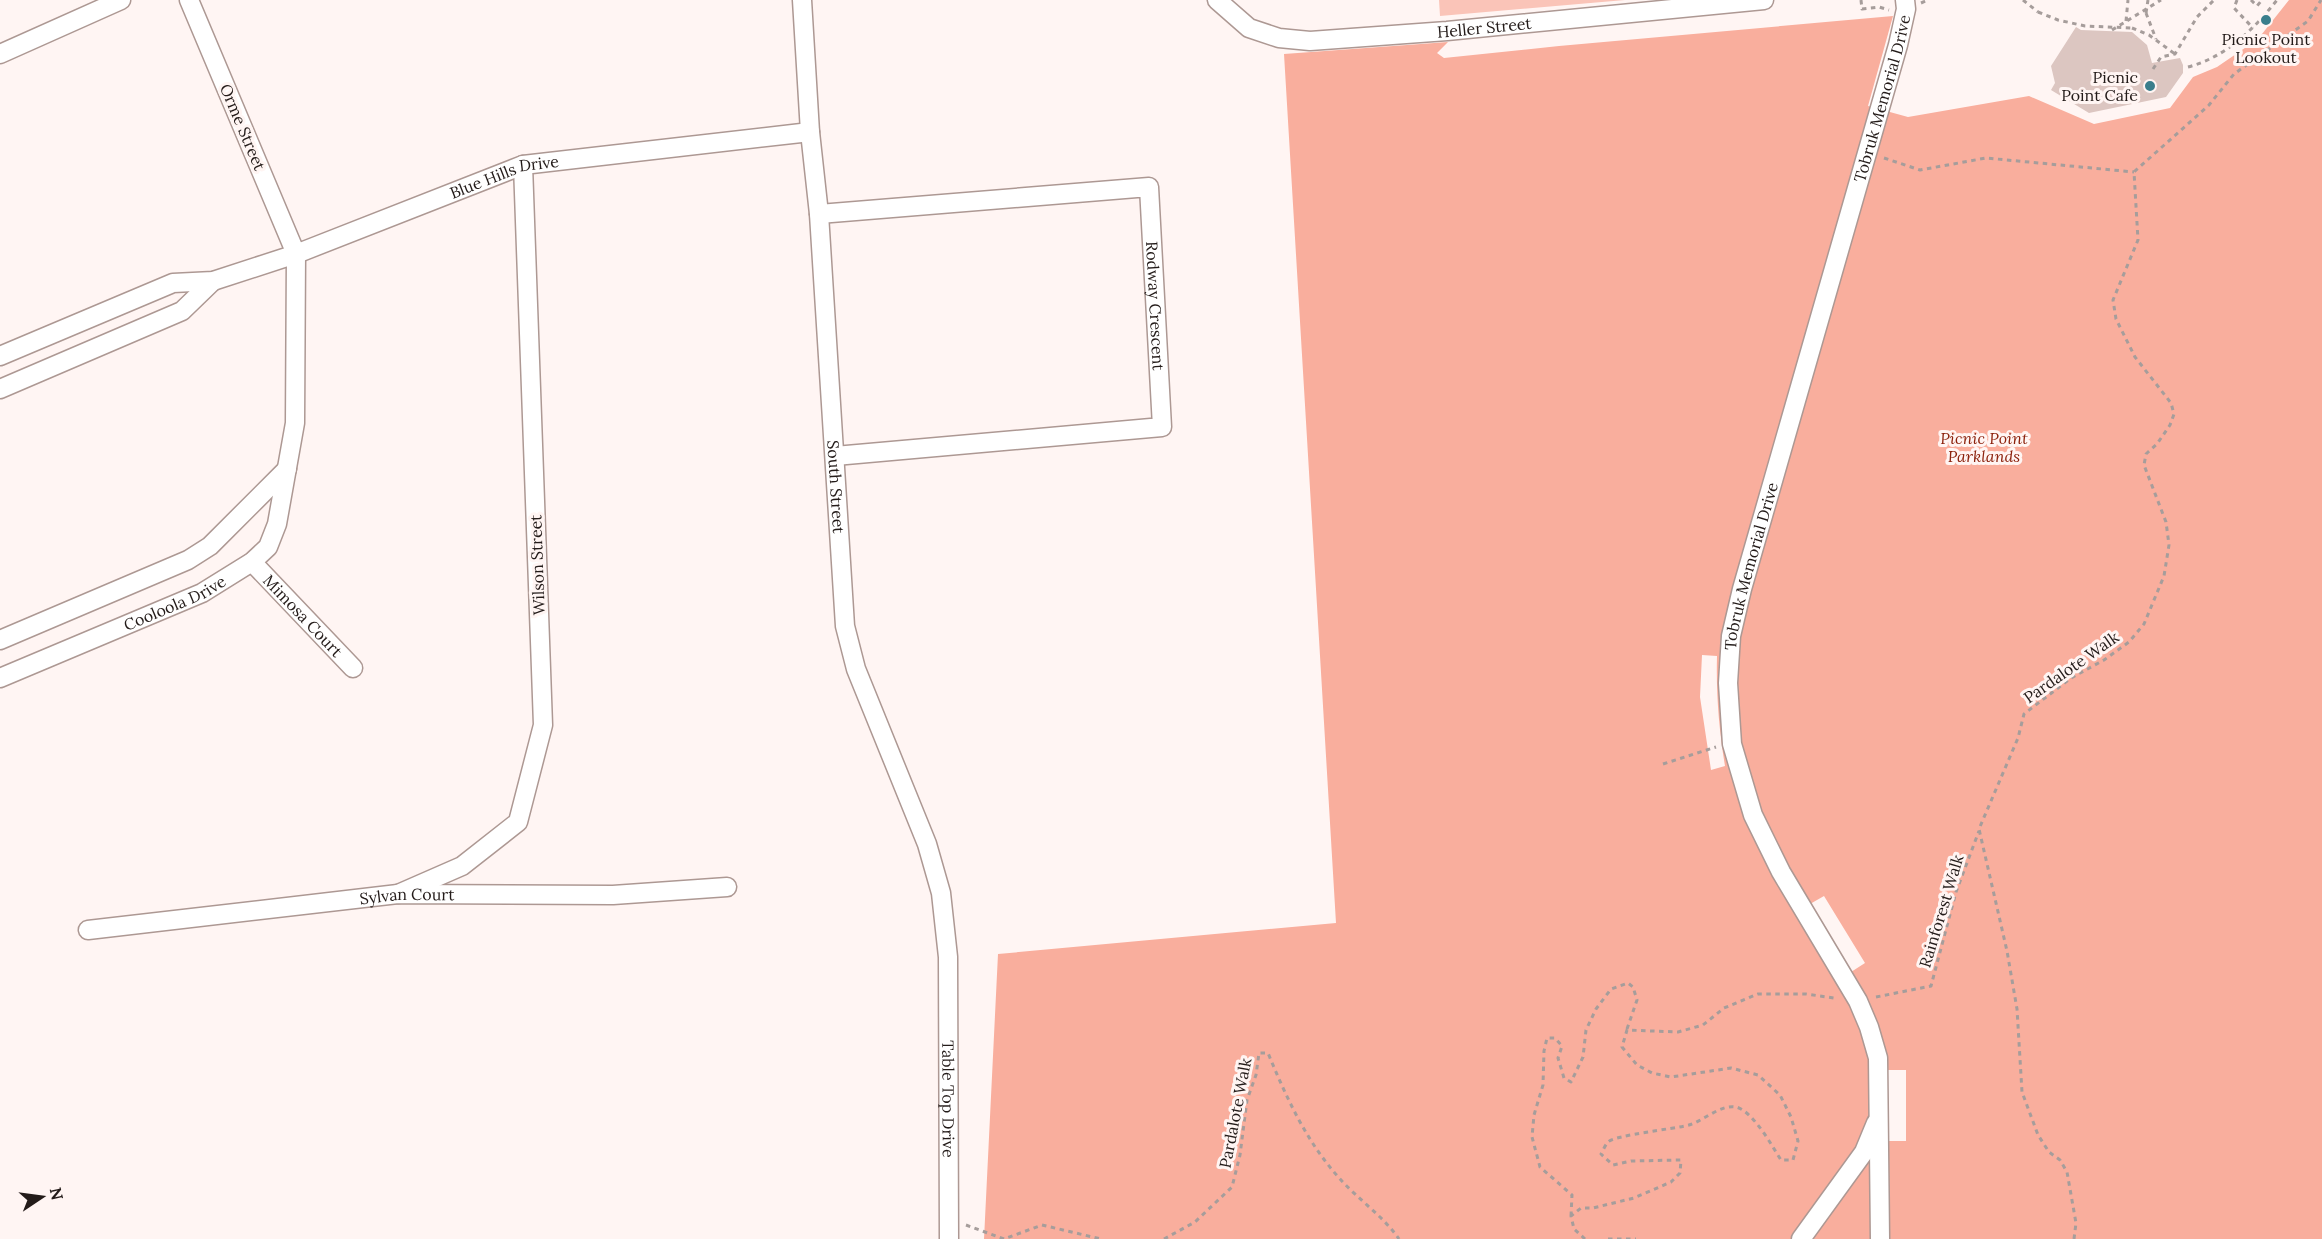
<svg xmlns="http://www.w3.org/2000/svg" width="2322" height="1239" viewBox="0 0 2322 1239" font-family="Lora,serif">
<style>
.green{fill:#fac4b8}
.forest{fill:#f9ae9d;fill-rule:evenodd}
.building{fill:#dcc6c1}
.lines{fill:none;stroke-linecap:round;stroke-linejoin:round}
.minor-casing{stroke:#ad9893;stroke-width:21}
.path{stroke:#a69d9b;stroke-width:3;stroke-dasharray:4.5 4.5;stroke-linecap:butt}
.minor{stroke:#fff;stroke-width:18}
.path-bridge{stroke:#a69d9b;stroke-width:3;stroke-dasharray:4.5 4.5;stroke-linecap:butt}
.poi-dot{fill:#3a7e8c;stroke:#fff5f3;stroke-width:2}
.labels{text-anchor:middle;stroke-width:6;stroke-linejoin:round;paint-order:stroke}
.street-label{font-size:16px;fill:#231b19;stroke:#fff5f3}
.poi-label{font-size:16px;fill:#231b19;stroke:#fff5f3}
.park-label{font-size:16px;font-style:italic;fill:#8c210c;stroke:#fff5f3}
</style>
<rect width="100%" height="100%" fill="#fff5f3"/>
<path class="green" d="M 1439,0 L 1625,0 L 1440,16 Z"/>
<path class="forest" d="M 2289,0 L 2322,0 L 2322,1239 L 984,1239 L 998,954 L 1336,923 L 1284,54 L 1448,42 L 1437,53 L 1444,58 L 1559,46 L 1893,16 L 1868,106 L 1908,117 L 2029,96 L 2094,124 L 2170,108 L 2193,77 L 2217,67 L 2258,39 ZM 1702,655 L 1717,656 C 1716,694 1719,729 1725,766 L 1711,770 L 1700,697 ZM 1824,896 L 1865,963 L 1851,972 L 1810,904 ZM 1887,1070 L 1906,1070 L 1906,1141 L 1888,1141 Z"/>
<path class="building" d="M 2076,27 L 2081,30 L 2132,32 L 2147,45 L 2152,63 L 2180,58 L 2183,65 L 2183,73 L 2166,97 L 2089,113 L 2051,90 L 2055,83 L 2051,66 Z"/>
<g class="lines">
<defs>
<g id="minor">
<path id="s1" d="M 802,0 L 810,132 L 819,214 L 845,626 L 856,669 L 927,844 L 941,893 L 948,957 L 949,1239"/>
<path id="s2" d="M 1217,0 L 1249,28 L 1279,38 L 1310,41 L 1447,31 L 1764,0"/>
<path d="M 0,54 L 121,0"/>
<path id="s3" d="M 819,214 L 1149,187 L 1162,427 L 835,456"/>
<path id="s4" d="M 0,356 L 173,283 L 213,281 L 296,254 L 523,165 L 810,132"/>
<path d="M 0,389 L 182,311 L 213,281"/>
<path id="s5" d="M 252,562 L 353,668"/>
<path d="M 0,640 L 188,560 L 210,546 L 287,469"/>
<path id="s6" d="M 0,678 L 202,593 L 252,562 L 268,547 L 277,524 L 295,423 L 296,254 L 189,0"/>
<path d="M 398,894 L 462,866 L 518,822 L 543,725 L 523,165"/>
<path id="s7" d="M 88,930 L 398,894 L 613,895 L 727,887"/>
<path d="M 1801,1239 L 1864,1152 L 1876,1123"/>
<path id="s8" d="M 1880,1239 L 1878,1058 L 1869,1027 L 1858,1001 L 1781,872 L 1753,815 L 1732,744 L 1728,683 L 1731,636 L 1742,589 L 1898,45 L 1906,9 L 1905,0"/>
</g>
</defs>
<use href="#minor" class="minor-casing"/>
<path class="path" d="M 1861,0 L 1862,9 L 1879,7 L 1889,10
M 2023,0 L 2038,12
M 2237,0 L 2234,8 L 2253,28
M 2251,0 L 2257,6 L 2262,0
M 1921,3 L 1928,0
M 2146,13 L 2156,39
M 2126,21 L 2128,0
M 2132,28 L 2149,35 L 2175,54
M 2112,30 L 2161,0
M 2188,67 C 2226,57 2253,30 2277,0
M 2153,69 L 2161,57 L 2175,54 L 2197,17 L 2214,0
M 1884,158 L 1920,170 L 1986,158 L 2134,172
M 1663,764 L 1716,747
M 1876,997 L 1931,986 L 1956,892 L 1979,831
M 1571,1216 L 1572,1195 L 1540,1167 L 1532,1137 L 1534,1115 L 1543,1085 L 1544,1051 L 1547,1038 L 1555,1038 L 1562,1046 L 1558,1058 L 1564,1078 L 1571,1082 L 1583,1057 L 1586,1030 L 1596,1009 L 1611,989 L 1628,983 L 1633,987 L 1637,1000 L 1627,1029
M 966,1225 L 1004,1239 L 1042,1225 L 1101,1239
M 1164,1239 L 1195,1222 L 1232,1187 L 1240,1155 L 1247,1100 L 1256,1075 L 1259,1053 L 1268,1053 C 1287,1099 1307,1143 1341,1180 C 1359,1200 1384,1217 1399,1239
M 1585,1239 L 1574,1229 L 1571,1216 L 1581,1208 L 1593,1208 L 1634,1198 L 1671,1182 L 1680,1173 L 1681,1160 L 1631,1161 L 1613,1165 L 1601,1154 C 1603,1151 1605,1145 1608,1142 C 1615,1135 1674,1129 1689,1125 C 1703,1121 1721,1104 1736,1107 C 1753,1111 1772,1146 1781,1160 L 1793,1160 L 1798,1141 L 1791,1117 L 1780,1095 L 1758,1075 L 1731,1068 L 1671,1077 L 1652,1073 L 1637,1065 L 1622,1047 L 1627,1030 L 1678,1032 L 1703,1025 L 1724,1008 L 1758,994 L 1806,994 L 1834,998
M 1608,1239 L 1636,1239
M 2074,1239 L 2076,1223 L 2067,1172 L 2060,1160 L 2049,1152 L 2038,1135 L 2022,1092 L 2017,1009 L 2007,951 L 1979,829 L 2018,738 L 2024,714 L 2071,678 L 2104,660 L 2129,642 L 2144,624 L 2164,576 L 2169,545 L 2166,522 L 2144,465 L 2146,454 L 2157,444 L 2170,425 L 2174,414 L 2171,403 L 2135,357 L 2116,319 L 2113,300 L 2138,240 L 2134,172 L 2209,105 L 2234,74 L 2308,21 L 2321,0"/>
<use href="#minor" class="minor"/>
<path class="path-bridge" d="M 2038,12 L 2058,20 L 2085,26 L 2132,28
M 2146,13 L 2148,0"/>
</g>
<g class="poi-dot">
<circle cx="2266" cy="20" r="6"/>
<circle cx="2150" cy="86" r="6"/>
</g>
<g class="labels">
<g class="street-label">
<text dy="6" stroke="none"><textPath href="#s2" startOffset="280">Heller Street</textPath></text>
<text dy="6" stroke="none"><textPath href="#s8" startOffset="1196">Tobruk Memorial Drive</textPath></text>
<text transform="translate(243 127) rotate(67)" y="6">Orme Street</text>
<text dy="6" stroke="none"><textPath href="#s4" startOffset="538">Blue Hills Drive</textPath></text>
<text dy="6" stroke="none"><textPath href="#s3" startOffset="450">Rodway Crescent</textPath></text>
<text dy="6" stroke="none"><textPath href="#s1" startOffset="488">South Street</textPath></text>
<text transform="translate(537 565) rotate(-92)" y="6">Wilson Street</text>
<text dy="6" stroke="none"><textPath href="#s8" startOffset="710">Tobruk Memorial Drive</textPath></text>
<text dy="6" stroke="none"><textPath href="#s6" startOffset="190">Cooloola Drive</textPath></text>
<text dy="6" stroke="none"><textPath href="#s5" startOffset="74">Mimosa Court</textPath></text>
<text transform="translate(2071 667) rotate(-35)" y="6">Pardalote Walk</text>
<text dy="6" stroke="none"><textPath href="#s7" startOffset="321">Sylvan Court</textPath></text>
<text transform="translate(1941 911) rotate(-73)" y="6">Rainforest Walk</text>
<text dy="6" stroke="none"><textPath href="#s1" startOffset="1118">Table Top Drive</textPath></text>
<text transform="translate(1235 1113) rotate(-79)" y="6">Pardalote Walk</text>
</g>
<g class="poi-label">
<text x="2266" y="45">Picnic Point<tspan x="2266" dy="18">Lookout</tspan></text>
<text x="2138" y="83" text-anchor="end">Picnic<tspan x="2138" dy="18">Point Cafe</tspan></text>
</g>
<g class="park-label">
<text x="1984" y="444">Picnic Point<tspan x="1984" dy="18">Parklands</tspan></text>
</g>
</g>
<g transform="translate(42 1197) rotate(77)" stroke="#fff5f3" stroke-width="4.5" paint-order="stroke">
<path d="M0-4.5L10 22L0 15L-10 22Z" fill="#231b19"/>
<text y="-9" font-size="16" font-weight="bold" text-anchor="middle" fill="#231b19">N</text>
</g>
</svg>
